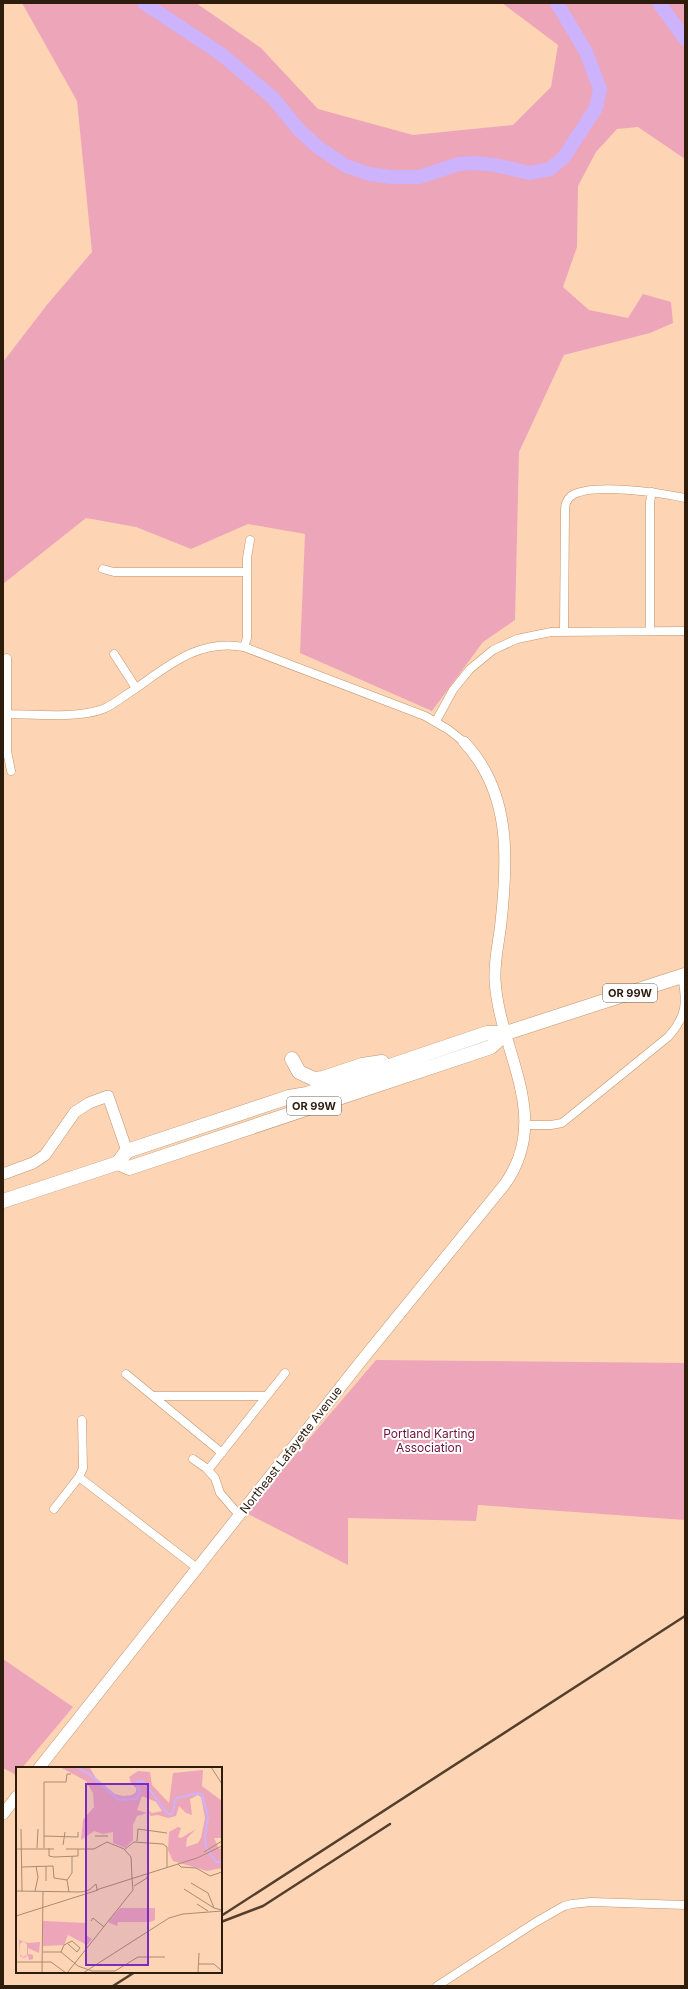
<svg xmlns="http://www.w3.org/2000/svg" width="688" height="1989" viewBox="0 0 688 1989" font-family="Inter,sans-serif">
<style>
.green{fill:#eda5ba}
.lines{fill:none;stroke-linecap:round;stroke-linejoin:round}
.river{stroke:#cdb2fc;stroke-width:14}
.street-casing{stroke:#c3946d;stroke-width:9}
.secondary-casing{stroke:#c3946d;stroke-width:12}
.highway-casing{stroke:#c3946d;stroke-width:15}
.street{stroke:#fff;stroke-width:8}
.secondary{stroke:#fff;stroke-width:11}
.highway{stroke:#fff;stroke-width:14}
.rail{stroke:#543e2c;stroke-width:2.5}
.labels{text-anchor:middle;stroke-width:4;stroke-linejoin:round;paint-order:stroke}
.shield{fill:#fff;stroke:#6d6056;stroke-width:1}
.shield-label{font-size:11px;font-weight:bold;fill:#2e1c0d}
.park-label{font-size:12px;fill:#6f123a;stroke:#fff}
.street-label{font-size:12px;fill:#2e1c0d;stroke:#fff}
.inset-river{fill:none;stroke:#cdb2fc;stroke-width:2}
.inset-road{fill:none;stroke:#aa8b72;stroke-width:1}
.view{fill:#7b2cbf;fill-opacity:0.15;stroke:#7b2cbf;stroke-width:2}
.inset-edge{fill:none;stroke:#2e1c0d;stroke-width:2}
</style>
<rect width="100%" height="100%" fill="#fdd5b5"/>
<path class="green" d="M 22,3 L 196,3 L 261,48 L 318,109 L 413,135 L 513,125 L 551,87 L 558,45 L 502,3 L 685,3 L 685,159 L 638,127 L 617,129 L 596,152 L 578,186 L 577,247 L 563,287 L 589,310 L 628,318 L 643,294 L 671,302 L 673,323 L 650,333 L 564,355 L 519,452 L 515,620 L 483,642 L 432,711 L 300,653 L 305,534 L 248,524 L 191,549 L 136,527 L 86,518 L 3,584 L 3,362 L 46,306 L 92,252 L 77,101 Z
M 376,1360 L 685,1363 L 685,1520 L 478,1505 L 476,1521 L 348,1518 L 348,1565 L 246,1513 Z
M 3,1659 L 73,1707 L 22,1768 L 17,1768 L 16,1775 L 3,1768 Z"/>
<g class="lines">
<path class="river" d="M 144,3 L 221,54 L 272,97 L 300,131 L 319,148 L 346,166 L 369,174 L 391,177 L 419,177 L 459,164 L 476,163 L 495,165 L 529,173 L 550,169 L 564,157 L 596,108 L 600,89 L 586,52 L 557,3
M 659,3 L 685,39"/>
<defs>
<path id="street" d="M 103,569 L 114,572 L 247,572
M 564,631 L 565,510 C 565,504 566,500 571,496 C 591,482 661,493 685,498
M 650,631 L 650,502 L 652,492
M 244,647 L 247,638 L 247,558 L 250,540
M 114,654 L 136,688
M 7,658 L 7,751 L 11,771
M 3,714 C 31,714 78,719 103,709 C 113,705 121,698 129,693 C 166,668 197,638 244,647 L 425,716 L 449,730 L 464,742
M 436,721 L 453,690 L 470,669 L 493,650 L 517,639 L 551,632 L 685,631
M 526,1125 L 551,1125 L 562,1123 L 668,1037 C 687,1016 687,1003 682,976
M 126,1374 L 222,1453
M 153,1396 L 266,1396
M 193,1459 L 206,1468 L 215,1478 L 220,1493 L 239,1515
M 208,1470 L 285,1373
M 79,1477 L 83,1468 L 82,1420
M 54,1509 L 79,1477 L 197,1568
M 437,1986 L 536,1922 L 564,1906 L 572,1904 L 591,1902 L 685,1905"/>
<path id="secondary" d="M 3,1174 L 33,1163 L 45,1155 L 75,1112 L 89,1103 L 108,1096 L 127,1151
M 39,1768 L 366,1355 L 505,1184 C 553,1116 499,1051 495,980 C 494,960 499,942 501,922 C 508,858 511,792 464,742
M 3,1814 L 17,1796"/>
<path id="highway" d="M 292,1059 L 299,1072 L 314,1079 L 323,1078 L 362,1065 L 382,1062
M 118,1163 L 129,1168 L 491,1047 L 506,1033
M 3,1201 L 118,1163 L 127,1151 L 289,1097 L 307,1094 L 487,1033 L 506,1033 L 685,975"/>
</defs>
<use href="#street" class="street-casing"/>
<use href="#secondary" class="secondary-casing"/>
<use href="#highway" class="highway-casing"/>
<use href="#street" class="street"/>
<use href="#secondary" class="secondary"/>
<use href="#highway" class="highway"/>
<path class="rail" d="M 221,1916 L 685,1616
M 221,1922 L 263,1906 L 390,1824
M 113,1986 L 135,1972"/>
</g>
<g class="labels">
<g class="shield">
<rect x="603" y="984" width="54" height="18" rx="3"/>
<rect x="287" y="1097" width="54" height="18" rx="3"/>
</g>
<g class="shield-label">
<text x="630" y="997">OR 99W</text>
<text x="314" y="1110">OR 99W</text>
</g>
<g class="park-label">
<text x="429" y="1438">Portland Karting<tspan x="429" dy="14">Association</tspan></text>
</g>
<g class="street-label">
<text transform="translate(291 1450) rotate(-52)" y="4">Northeast Lafayette Avenue</text>
</g>
</g>
<g transform="translate(16 1767)">
<rect width="206" height="206" fill="#fdd5b5"/>
<path d="M 44,0 L 74,1 L 80,11 L 99,27 L 107,29 L 116,28 L 120,25 L 120,21 L 115,16 L 113,10 L 122,4 L 134,5 L 136,18 L 153,36 L 157,6 L 187,3 L 186,19 L 206,34 L 206,71 L 198,71 L 203,82 L 206,81 L 206,101 L 191,104 L 157,94 L 152,83 L 153,65 L 162,60 L 165,61 L 162,70 L 165,71 L 180,62 L 171,71 L 170,80 L 182,76 L 185,71 L 189,51 L 185,30 L 182,28 L 174,32 L 176,48 L 170,46 L 163,39 L 160,49 L 152,51 L 142,48 L 134,49 L 133,44 L 136,46 L 146,44 L 140,35 L 126,29 L 121,43 L 131,46 L 121,49 L 117,58 L 117,73 L 109,81 L 97,76 L 97,65 L 87,67 L 78,64 L 65,73 L 67,53 L 78,40 L 77,26 L 70,14 ZM 104,141 L 139,141 L 139,153 L 134,155 L 102,155 L 101,159 L 92,155 ZM 27,154 L 70,156 L 70,168 L 76,172 L 71,178 L 52,168 L 48,178 L 27,179 ZM 3,173 L 12,176 L 24,175 L 23,186 L 12,181 L 12,187 L 17,188 L 17,192 L 13,193 L 12,188 L 8,191 L 4,189 ZM 7,174 L 11,177 L 11,188 L 7,190 L 4,187 L 4,177 Z" fill="#eda5ba" fill-rule="evenodd"/>
<path class="inset-river" d="M 60,0 L 73,7 L 103,33 L 120,32 L 124,25 L 120,15 L 127,14 L 152,47 L 156,47 L 160,31 L 182,26 L 186,27 L 192,50 L 189,70 L 190,80 L 200,95 L 206,95"/>
<path class="inset-road" d="M 195,0 L 206,17M 5,62 L 6,124M 28,69 L 62,70 L 62,65M 79,69 L 92,69M 121,74 L 122,62 L 151,66M 47,78 L 49,65M 21,81 L 22,62M 28,81 L 28,15 L 50,15 L 51,7 L 55,7M 33,81 L 33,89 L 38,90 L 62,89 L 62,82M 0,82 L 38,82M 50,82 L 78,82 L 91,75 L 108,82 L 115,90 L 116,111M 109,82 L 118,75 L 147,77 L 151,80 L 151,100M 188,85 L 206,74M 162,97 L 165,100 L 180,101 L 194,109 L 206,105M 30,99 L 30,114M 6,100 L 37,99 L 38,111 L 51,113 L 53,125M 51,113 L 56,106 L 56,89M 175,116 L 192,126 L 198,141 L 206,143M 118,119 L 131,111 L 132,106M 168,122 L 198,141M 80,123 L 181,91 L 206,79M 0,124 L 65,125 L 73,123 L 80,117 L 81,122M 19,124 L 22,110 L 20,99M 181,137 L 192,144M 0,149 L 82,123M 75,154 L 77,151 L 88,160M 27,185 L 45,185 L 62,199 L 76,204 L 99,204 L 122,190 L 149,190M 45,185 L 48,178 L 56,174 L 64,181 L 61,185 L 52,177M 0,195 L 35,195 L 50,206M 182,197 L 198,197 L 206,204M 26,206 L 27,124M 51,206 L 117,123 L 116,111M 67,206 L 153,151 L 167,147 L 206,144M 182,206 L 183,186"/>
<path class="view" d="M 70,17 L 132,17 L 132,198 L 70,198 Z"/>
<rect width="206" height="206" class="inset-edge"/>
</g>
<rect width="688" height="1989" fill="none" stroke="#2e1c0d" stroke-width="8"/>
</svg>
